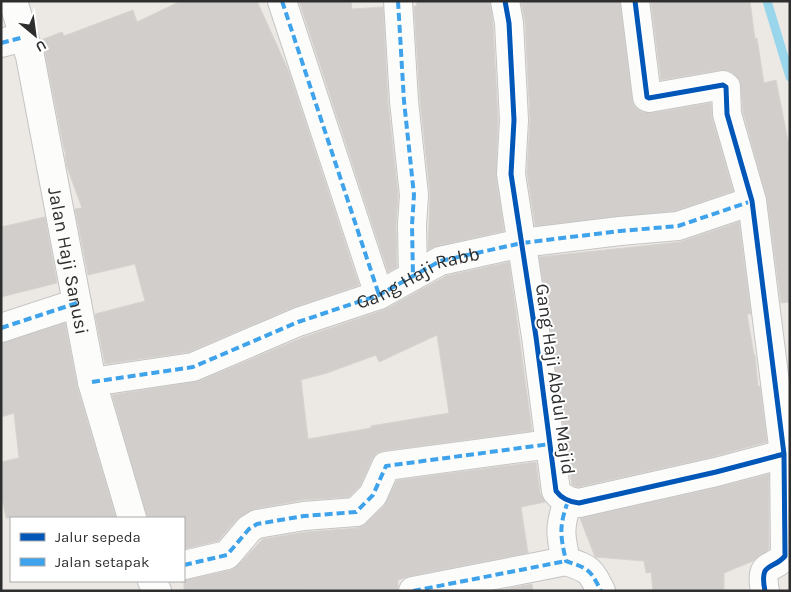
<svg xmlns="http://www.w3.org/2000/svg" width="791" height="592" viewBox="0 0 791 592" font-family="Karla,sans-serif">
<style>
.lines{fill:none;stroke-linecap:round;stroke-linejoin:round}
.stream{stroke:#99d6ec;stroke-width:9}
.building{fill:#d1cecb;stroke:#d7d4d0;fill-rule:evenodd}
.minor-casing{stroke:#c5c4c5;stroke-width:30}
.minor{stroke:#fcfcfb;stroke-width:28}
.quiet{stroke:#3ea3eb;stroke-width:4;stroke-dasharray:8 4;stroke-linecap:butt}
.cycleway-casing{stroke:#fff;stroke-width:8}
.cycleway{stroke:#0057b8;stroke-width:5}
.labels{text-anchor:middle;stroke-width:4;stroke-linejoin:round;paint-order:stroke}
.street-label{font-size:19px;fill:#2e2e2e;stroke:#fff}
</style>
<rect width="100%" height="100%" fill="#ece8e4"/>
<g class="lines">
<path class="stream" d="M 767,1 L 790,77"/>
</g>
<path class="building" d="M 181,1 L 257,1 L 289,72 L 359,285 L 292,308 L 189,352 L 105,364 L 95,314 L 145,301 L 135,264 L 88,275 L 75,209 L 82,208 L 67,167 L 65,155 L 66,155 L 64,149 L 45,53 L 41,40 L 62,32 L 64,36 L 133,10 L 137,22 Z
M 299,1 L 351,1 L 352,9 L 383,7 L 388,102 L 398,195 L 396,225 L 397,267 L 388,272 Z
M 416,1 L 490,1 L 493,25 L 498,120 L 496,176 L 504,231 L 437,246 L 428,250 L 430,194 L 420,100 L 414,6 L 417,6 Z
M 521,1 L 620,1 L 632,99 L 634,106 L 642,112 L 652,113 L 711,103 L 712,118 L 733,191 L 675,211 L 535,226 L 527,173 L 530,119 L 525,22 Z
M 664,1 L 750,1 L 755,39 L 757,38 L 764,83 L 776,80 L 790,151 L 790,302 L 781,303 L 767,199 L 743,112 L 740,80 L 732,72 L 720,70 L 661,80 L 651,3 Z
M 45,217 L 57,283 L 1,297 L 1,227 Z
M 739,222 L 751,314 L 747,314 L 754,355 L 755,355 L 758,387 L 760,386 L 767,442 L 712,457 L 578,487 L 572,485 L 539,257 L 680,242 Z
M 509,262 L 532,431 L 383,451 L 377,453 L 372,459 L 360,486 L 349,497 L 303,500 L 254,509 L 237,519 L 218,541 L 184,549 L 184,518 L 147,518 L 112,395 L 199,381 L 304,337 L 384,310 L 446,276 ZM 437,335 L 449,413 L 371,426 L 371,428 L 308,439 L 301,380 L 327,373 L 376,355 L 379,362 Z
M 65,323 L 77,386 L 116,517 L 6,518 L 1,493 L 1,462 L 19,458 L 14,413 L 1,417 L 1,343 Z
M 536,462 L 540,493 L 545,502 L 521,507 L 528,553 L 410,576 L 398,580 L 398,590 L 184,591 L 184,580 L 231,570 L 238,565 L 263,539 L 306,532 L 357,528 L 366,523 L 384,506 L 397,480 Z
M 769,474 L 769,549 L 753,561 L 724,573 L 724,591 L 653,591 L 651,572 L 646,573 L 644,561 L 595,557 L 580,518 L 719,487 Z
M 532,584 L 533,591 L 495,591 Z"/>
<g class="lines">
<defs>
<g id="minor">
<path id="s1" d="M 13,1 L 30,56 L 92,382 L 132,518"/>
<path d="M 282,1 L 379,295"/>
<path d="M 398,1 L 404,101 L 414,195 L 412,225 L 413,276"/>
<path d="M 505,1 L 509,23 L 514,120 L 511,174 L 536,337 L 556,491 C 562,499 569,502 579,503 L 716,472 L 784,454"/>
<path d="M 635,1 L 647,97 L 649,98 L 723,85 L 726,87 L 727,114 L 752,201 L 784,454 L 785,556 C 772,571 759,561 765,591"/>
<path d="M 1,43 L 24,37"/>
<path d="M 1,328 L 77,303"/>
<path id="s2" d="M 92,382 L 193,367 L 298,322 L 379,295 L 440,261 L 522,243 L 620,231 L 678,226 L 752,201"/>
<path d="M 568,501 C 559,527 560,534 566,561 C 589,569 590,569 601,591"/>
<path d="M 184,565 L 227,555 L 249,529 L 257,524 L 304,516 L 356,512 L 373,495 L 386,466 L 550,444"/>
<path d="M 152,581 L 157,591"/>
<path d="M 413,591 L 566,561"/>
</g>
</defs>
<use href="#minor" class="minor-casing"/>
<use href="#minor" class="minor"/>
<path class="quiet" d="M 282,1 L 379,295
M 398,1 L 404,101 L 414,195 L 412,225 L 413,276
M 1,43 L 24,37
M 1,328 L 77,303
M 92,382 L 193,367 L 298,322 L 379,295 L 440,261 L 522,243 L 620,231 L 678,226 L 752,201
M 568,501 C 559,527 560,534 566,561 C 589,569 590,569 601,591
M 184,565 L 227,555 L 249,529 L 257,524 L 304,516 L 356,512 L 373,495 L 386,466 L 550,444
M 413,591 L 566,561"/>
<defs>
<path id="cycleway" d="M 505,1 L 509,23 L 514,120 L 511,174 L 536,337 L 556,491 C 562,499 569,502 579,503 L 716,472 L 784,454
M 635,1 L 647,97 L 649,98 L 723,85 L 726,87 L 727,114 L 752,201 L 784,454 L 785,556 C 772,571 759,561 765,591"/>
</defs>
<use href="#cycleway" class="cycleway-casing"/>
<use href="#cycleway" class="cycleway"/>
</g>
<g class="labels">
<g class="street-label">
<text dy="7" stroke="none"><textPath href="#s1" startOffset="266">Jalan Haji Sanusi</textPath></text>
<text dy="7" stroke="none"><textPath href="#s2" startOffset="345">Gang Haji Rabb</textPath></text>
<text transform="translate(556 379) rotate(82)" y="7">Gang Haji Abdul Majid</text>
</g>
</g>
<rect width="791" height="592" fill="none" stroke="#2e2e2e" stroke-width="5"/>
<rect x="10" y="517" width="175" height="65" fill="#ffffff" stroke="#ababab"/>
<rect x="20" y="533" width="25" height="8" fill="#0057b8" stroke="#ababab"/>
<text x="55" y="542" font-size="15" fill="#2e2e2e">Jalur sepeda</text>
<rect x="20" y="558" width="25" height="8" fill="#3ea3eb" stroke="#ababab"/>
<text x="55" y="567" font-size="15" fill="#2e2e2e">Jalan setapak</text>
<g transform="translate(35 35) rotate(151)" stroke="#ffffff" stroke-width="4" paint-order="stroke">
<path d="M0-4L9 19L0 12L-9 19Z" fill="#2e2e2e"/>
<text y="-8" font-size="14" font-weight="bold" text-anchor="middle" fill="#2e2e2e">U</text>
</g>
</svg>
